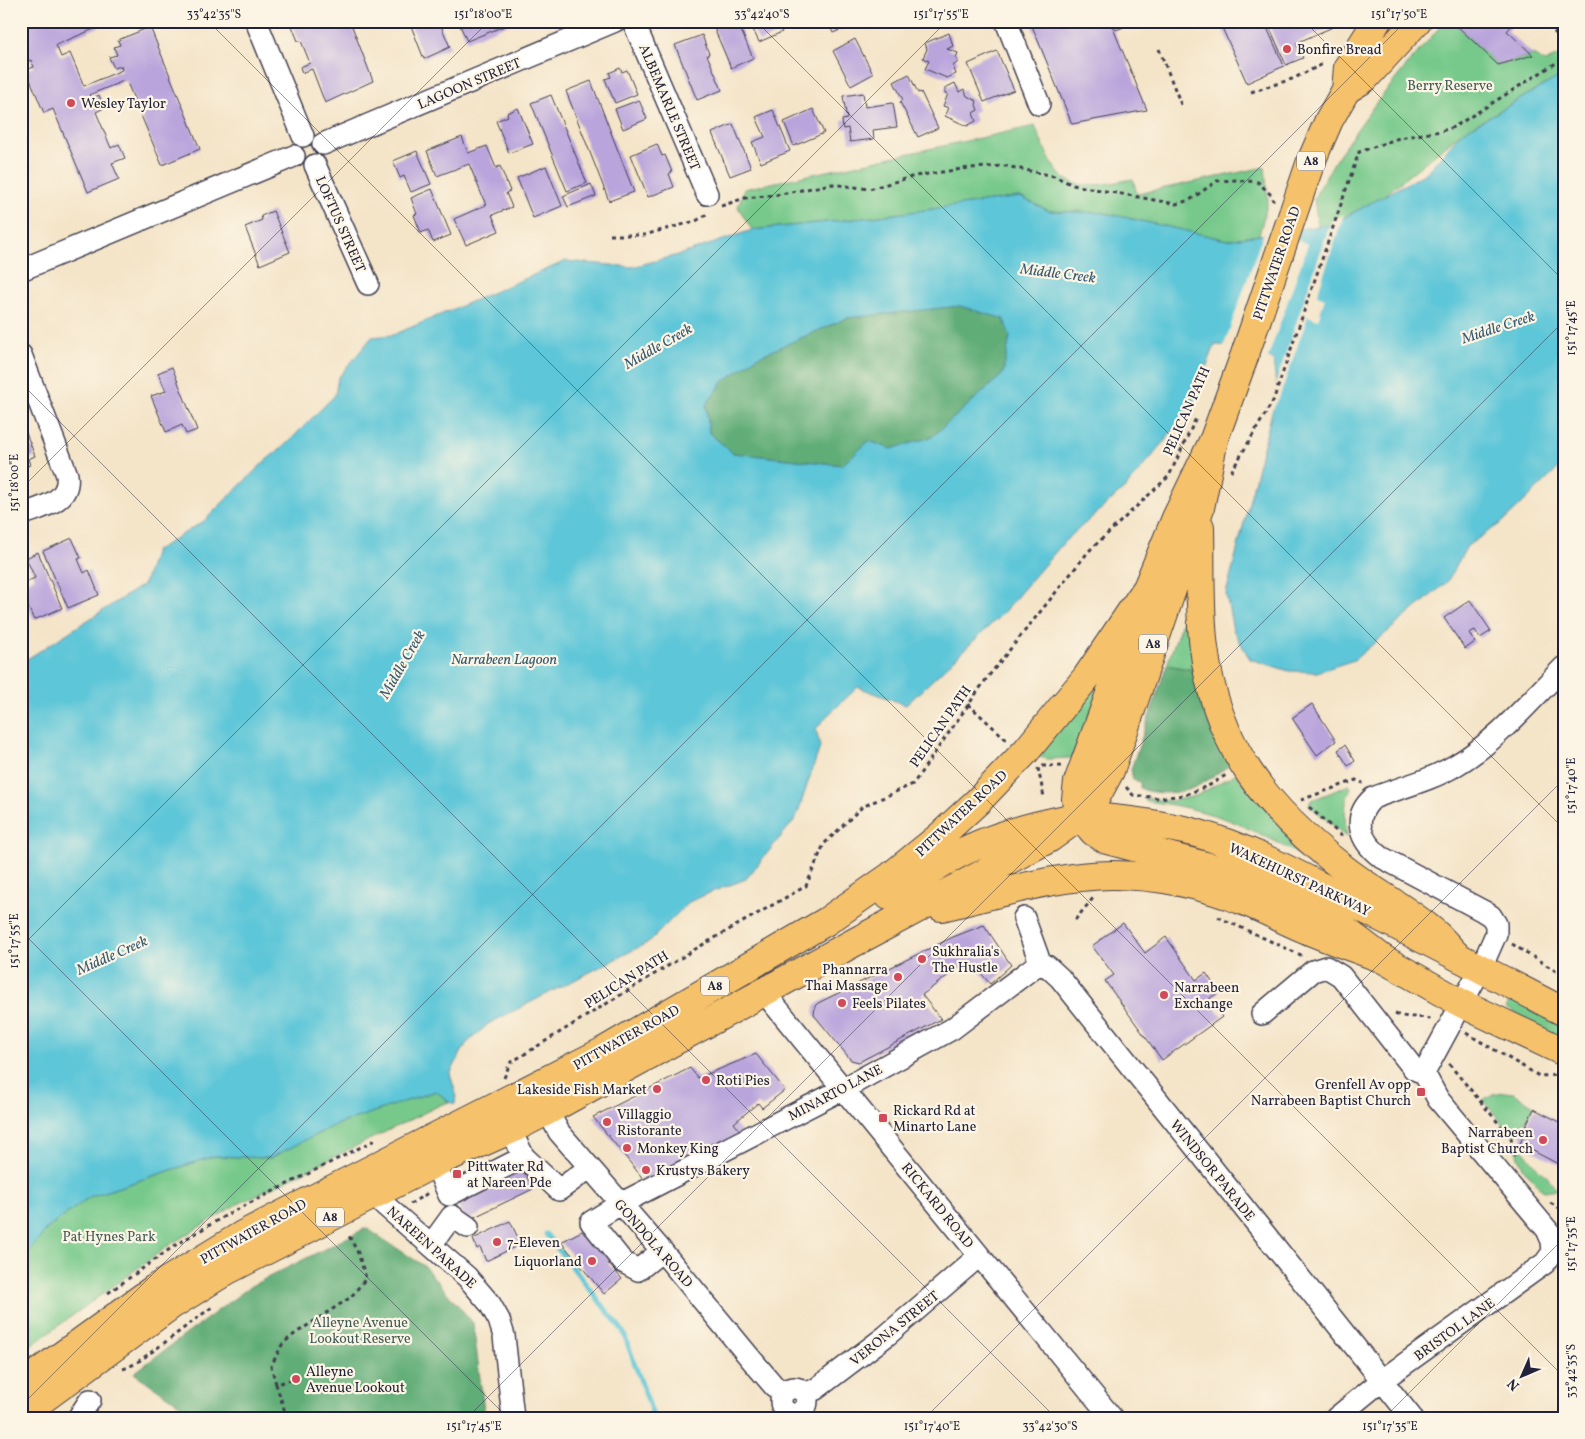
<svg xmlns="http://www.w3.org/2000/svg" width="1585" height="1439" viewBox="0 0 1585 1439" font-family="Vollkorn,serif">
<style>
.green{fill:#77c98b;stroke:#4c7663}
.forest{fill:#61ad77;stroke:#426859}
.water{fill:#5dc6d8;stroke:#40748a;fill-rule:evenodd}
.pier{fill:#f4e4c8}
.lines{fill:none;stroke-linecap:round;stroke-linejoin:round}
.stream{stroke:#5dc6d8;stroke-width:5}
.building{fill:#b9a4dc}
.minor-casing{stroke:#423f50;stroke-width:24}
.major-casing{stroke:#423f50;stroke-width:30}
.highway-casing{stroke:#423f50;stroke-width:30}
.path{stroke:#423f50;stroke-width:3;stroke-dasharray:4 4;stroke-linecap:butt}
.minor{stroke:#fff;stroke-width:21}
.major{stroke:#f5c16b;stroke-width:28}
.highway{stroke:#f5c16b;stroke-width:28}
.ticks{fill:none;stroke:#22223b;stroke-width:1;stroke-opacity:0.45}
.poi-dot{fill:#d1495b;stroke:#fcf5e5;stroke-width:2}
.labels{text-anchor:middle;stroke-width:4.5;stroke-linejoin:round;paint-order:stroke}
.shield{fill:#fcf5e5;stroke:#63616e;stroke-width:1}
.shield-label{font-size:12px;font-weight:bold;fill:#22223b}
.poi-label{font-size:14px;fill:#22223b;stroke:#fcf5e5;text-anchor:start}
.street-label{font-size:14px;fill:#22223b;stroke:#fcf5e5}
.park-label{font-size:14px;fill:#405c57;stroke:#fcf5e5}
.water-label{font-size:15px;font-style:italic;fill:#375b72;stroke:#fcf5e5}
.neatline{fill:none;stroke:#22223b;stroke-width:2}
.ticks-label{font-size:12px;text-anchor:middle;fill:#22223b}
</style>
<rect width="100%" height="100%" fill="#fcf5e5"/>
<filter id="ink" filterUnits="userSpaceOnUse"><feTurbulence type="fractalNoise" baseFrequency=".02" numOctaves="2"/><feDisplacementMap in="SourceGraphic" scale="10" xChannelSelector="R" yChannelSelector="G"/><feConvolveMatrix kernelMatrix="1 2 1 2 8 2 1 2 1" color-interpolation-filters="sRGB"/></filter>
<filter id="wash" filterUnits="userSpaceOnUse"><feTurbulence type="fractalNoise" baseFrequency=".0096" numOctaves="4" result="noise"/><feDisplacementMap in="SourceGraphic" scale="20" xChannelSelector="R" yChannelSelector="G"/><feGaussianBlur stdDeviation="1.12" result="paint"/><feColorMatrix in="noise" values="0 0 0 0 0 0 0 0 0 0 0 0 0 0 0 0 0 1.4 0 .05"/><feComposite in="paint" operator="in"/></filter>
<g filter="url(#wash)">
<rect width="100%" height="100%" fill="#f4e4c8"/>
<path class="green" d="M 1445,21 L 1452,21 L 1498,65 L 1533,55 L 1545,62 L 1564,53 L 1564,74 L 1461,133 L 1382,197 L 1332,224 L 1318,227 L 1314,198 L 1336,159 L 1373,107 L 1408,64 Z
M 1035,126 C 1041,140 1052,170 1065,179 C 1071,183 1080,185 1087,185 C 1102,186 1119,181 1133,179 L 1137,194 L 1265,167 L 1268,201 L 1259,235 L 1227,240 L 1105,213 L 1049,211 L 1020,197 L 873,217 L 752,230 L 738,207 L 744,189 Z
M 1187,607 L 1199,671 L 1167,665 Z
M 1115,654 L 1071,758 L 1047,759 L 1037,756 Z
M 1235,774 L 1334,875 C 1308,861 1283,844 1256,832 C 1222,815 1183,805 1145,801 L 1146,798 L 1171,801 L 1196,796 Z
M 1349,785 L 1351,787 C 1343,804 1345,818 1347,837 L 1309,805 L 1310,801 Z
M 1513,995 L 1564,1021 L 1564,1040 L 1506,1008 Z
M 436,1091 L 449,1102 L 440,1105 L 236,1205 L 171,1244 L 21,1353 L 21,1261 L 48,1228 L 89,1197 L 214,1156 L 270,1158 L 335,1125 Z
M 1504,1092 L 1513,1093 L 1534,1106 L 1518,1133 L 1513,1136 L 1483,1100 L 1493,1094 Z
M 1516,1141 L 1540,1171 L 1544,1173 L 1557,1189 L 1544,1191 L 1541,1189 C 1527,1172 1517,1165 1515,1142 Z"/>
<path class="forest" d="M 960,306 L 1004,319 L 1010,336 L 1003,374 L 932,437 L 891,449 L 869,441 L 843,465 L 733,453 L 709,433 L 706,405 L 723,382 L 757,357 L 847,318 Z
M 1167,665 L 1199,671 L 1233,763 C 1220,771 1207,782 1193,788 C 1181,794 1152,795 1140,788 L 1140,782 L 1133,780 L 1131,769 Z
M 366,1228 L 424,1266 L 473,1323 L 485,1418 L 200,1418 L 134,1373 L 251,1286 Z"/>
<path class="water" d="M 1564,74 L 1564,463 L 1504,521 L 1467,546 L 1447,582 L 1354,660 L 1317,672 L 1289,671 L 1250,659 L 1233,630 L 1226,594 L 1277,392 L 1273,360 L 1245,346 L 1215,345 L 1192,404 L 1160,447 L 1126,487 L 1065,541 L 1001,615 L 906,705 L 858,687 L 827,716 L 816,729 L 820,747 L 796,818 L 746,879 L 714,891 L 689,902 L 649,942 L 488,1024 L 466,1044 L 450,1074 L 456,1094 L 455,1104 L 449,1102 L 436,1091 L 335,1125 L 270,1158 L 214,1156 L 89,1197 L 48,1228 L 21,1261 L 21,663 L 144,584 L 155,551 L 204,521 L 265,461 L 284,446 L 335,395 L 338,378 L 372,337 L 393,335 L 566,261 L 632,267 L 682,254 L 752,230 L 873,217 L 1020,197 L 1049,211 L 1105,213 L 1227,240 L 1332,224 L 1426,173 L 1461,133 ZM 960,306 L 1004,319 L 1010,336 L 1003,374 L 932,437 L 891,449 L 869,441 L 842,465 L 733,453 L 709,433 L 706,405 L 723,382 L 757,357 L 847,318 Z"/>
<path class="pier" d="M 1344,214 L 1317,295 L 1325,298 L 1318,320 L 1308,316 L 1279,398 L 1268,418 L 1274,388 L 1331,221 Z
M 1272,231 L 1308,244 L 1267,360 L 1245,349 L 1223,348 L 1264,232 Z"/>
<g class="lines">
<path class="stream" d="M 546,1234 L 623,1331 L 654,1418"/>
</g>
<g id="blocks">
<path class="building" d="M 21,21 L 113,21 L 56,45 L 61,57 L 70,53 L 84,86 L 122,70 L 121,66 L 114,68 L 109,57 L 117,55 L 114,47 L 120,45 L 118,40 L 150,27 L 200,149 L 162,165 L 126,80 L 89,95 L 91,99 L 99,95 L 104,108 L 96,112 L 111,148 L 119,144 L 125,158 L 112,163 L 119,179 L 88,192 L 53,109 L 44,113 L 26,70 L 34,67 L 31,60 L 21,64 Z
M 290,21 L 350,21 L 373,81 L 325,103 L 312,69 L 302,73 L 300,67 L 310,63 L 301,41 L 298,41 Z
M 409,21 L 439,21 L 450,47 L 424,59 Z
M 458,21 L 517,21 L 467,41 Z
M 729,21 L 737,21 L 753,58 L 731,68 L 714,28 Z
M 749,21 L 777,21 L 782,32 L 759,42 Z
M 828,21 L 860,21 L 833,33 Z
M 1030,21 L 1110,21 L 1147,110 L 1072,124 Z
M 1112,21 L 1138,21 L 1116,30 Z
M 1219,21 L 1264,21 L 1284,66 L 1247,83 Z
M 1267,21 L 1331,21 L 1333,27 L 1296,43 L 1303,58 L 1286,65 Z
M 1452,21 L 1516,21 L 1507,31 L 1533,55 L 1498,65 Z
M 949,33 L 953,46 L 947,49 L 958,53 L 956,58 L 958,62 L 953,66 L 956,74 L 947,78 L 925,69 L 929,61 L 923,58 L 927,49 L 925,43 Z
M 702,35 L 709,54 L 707,55 L 722,90 L 697,100 L 675,45 Z
M 855,39 L 873,74 L 851,86 L 833,51 Z
M 997,51 L 1014,90 L 984,102 L 968,64 Z
M 620,68 L 622,72 L 627,70 L 637,94 L 615,103 L 605,79 L 611,77 L 609,73 Z
M 909,74 L 918,93 L 921,92 L 938,128 L 918,137 L 900,102 L 903,100 L 894,82 Z
M 591,81 L 634,192 L 609,201 L 566,91 Z
M 955,83 L 959,92 L 964,89 L 967,96 L 977,101 L 976,105 L 978,110 L 973,113 L 976,121 L 967,126 L 945,116 L 949,108 L 943,106 L 948,94 L 945,93 L 945,88 Z
M 863,93 L 865,107 L 893,103 L 897,127 L 873,130 L 874,139 L 850,142 L 848,128 L 843,129 L 842,120 L 847,119 L 843,96 Z
M 551,95 L 587,183 L 567,191 L 531,103 Z
M 639,100 L 647,119 L 623,129 L 615,109 Z
M 518,108 L 533,144 L 509,153 L 496,121 L 508,116 L 507,113 Z
M 813,109 L 824,133 L 794,146 L 784,122 Z
M 773,110 L 790,151 L 761,163 L 752,142 L 765,137 L 756,117 Z
M 733,124 L 751,168 L 730,176 L 712,133 Z
M 462,137 L 468,153 L 487,146 L 496,168 L 500,166 L 510,191 L 506,193 L 512,207 L 492,215 L 499,231 L 466,245 L 454,219 L 486,205 L 469,164 L 437,176 L 427,151 Z
M 657,144 L 662,156 L 665,155 L 672,172 L 669,174 L 674,187 L 648,197 L 631,155 Z
M 417,151 L 431,184 L 411,192 L 404,176 L 400,178 L 393,161 Z
M 546,166 L 562,206 L 533,218 L 517,178 Z
M 591,184 L 596,196 L 568,207 L 563,196 Z
M 432,189 L 451,235 L 433,242 L 428,230 L 421,233 L 414,215 L 417,214 L 411,198 Z
M 273,211 L 290,252 L 260,265 L 245,227 L 262,220 L 261,216 Z
M 172,367 L 197,430 L 186,434 L 182,425 L 166,432 L 151,396 L 166,391 L 158,373 Z
M 21,420 L 35,456 L 28,459 L 30,465 L 21,468 Z
M 72,538 L 81,558 L 78,559 L 84,573 L 89,570 L 99,595 L 68,608 L 43,551 Z
M 38,552 L 62,608 L 34,620 L 21,591 L 21,584 L 35,578 L 26,558 Z
M 1470,600 L 1491,631 L 1480,638 L 1475,630 L 1469,633 L 1475,642 L 1465,649 L 1444,618 Z
M 1312,704 L 1336,741 L 1317,755 L 1292,718 Z
M 1345,745 L 1355,761 L 1348,766 L 1338,750 Z
M 1123,923 L 1145,953 L 1166,937 L 1196,980 L 1206,973 L 1219,992 L 1209,999 L 1222,1017 L 1162,1060 L 1105,981 L 1114,975 L 1092,946 Z
M 984,925 L 1011,965 L 990,984 L 975,966 L 968,972 L 962,965 L 922,995 L 941,1019 L 859,1062 L 851,1060 L 814,1015 L 815,1006 L 818,1003 L 953,937 Z
M 756,1054 L 785,1090 L 762,1108 L 758,1103 L 734,1123 L 742,1133 L 645,1181 L 593,1117 L 690,1068 L 698,1078 Z
M 1534,1109 L 1564,1124 L 1564,1161 L 1562,1161 L 1560,1165 L 1520,1144 L 1523,1136 L 1521,1135 Z
M 523,1168 L 533,1189 L 466,1221 L 456,1201 Z
M 510,1221 L 521,1244 L 486,1261 L 480,1247 L 477,1249 L 473,1239 Z
M 601,1223 L 624,1251 L 608,1263 L 622,1279 L 604,1294 L 561,1242 L 582,1231 L 585,1235 Z"/>
</g>
</g>
<g filter="url(#ink)">
<use href="#blocks" fill-opacity="0" stroke="#423f50" stroke-width="1"/>
<g class="lines">
<defs>
<path id="minor" d="M 256,21 L 303,136
M 633,21 L 707,194
M 1006,21 L 1039,104
M 323,144 L 615,21
M 315,165 L 368,284
M 21,270 L 294,156
M 21,355 L 67,475 C 71,502 41,507 21,515
M 1024,918 L 1041,965
M 1041,965 L 1047,966 L 1060,978 L 1412,1418
M 764,992 L 1112,1418
M 1262,1014 L 1313,971 L 1326,967 L 1341,976 L 1414,1069 L 1424,1073 L 1438,1099 L 1564,1250
M 1424,1073 L 1481,968 L 1496,934 L 1496,924 L 1491,916 L 1483,911 L 1381,857 C 1360,841 1351,818 1373,798 C 1401,787 1430,781 1456,765 C 1497,741 1530,701 1564,667
M 540,1098 L 559,1132 L 662,1251 L 751,1359 L 774,1386 L 783,1393
M 510,1130 L 524,1157 L 559,1190 L 589,1168
M 435,1163 L 449,1195 L 524,1157
M 373,1195 L 467,1277 L 490,1304 L 499,1320 L 504,1336 L 513,1418
M 431,1245 L 452,1216 L 468,1227
M 662,1251 L 638,1270 L 623,1262 L 591,1222 L 620,1204 L 843,1089 L 952,1029 L 1034,967 L 1041,965
M781 1401a13 13 0 1 1 26 0a13 13 0 1 1-26 0Z
M 805,1394 L 816,1389 L 886,1336 L 979,1256
M 78,1418 L 90,1400
M 1336,1418 L 1381,1381 L 1545,1263 L 1553,1252 L 1552,1241 L 1548,1232"/>
<path id="major" d="M 1080,816 L 1094,832 L 1107,840 L 1221,870 L 1272,890 L 1326,916 L 1383,959 L 1461,1003 L 1564,1052
M 1080,816 C 1119,819 1158,823 1196,833 C 1253,849 1306,879 1358,906 C 1427,941 1496,976 1564,1012"/>
<path id="highway" d="M 1346,90 L 1365,78 L 1417,21
M 1200,527 C 1201,567 1199,608 1204,648 C 1216,747 1267,809 1343,868 C 1371,890 1403,907 1430,929 C 1440,936 1448,947 1457,956
M 1080,816 L 1076,799 L 1078,782 L 1132,633 L 1147,588 L 1176,518 L 1214,439 L 1244,357 L 1310,164 L 1329,120 L 1346,90 L 1348,67 L 1377,21
M 889,896 C 919,878 948,857 980,844 C 1008,832 1037,825 1066,819
M 941,907 C 995,895 1057,875 1113,875 C 1159,875 1203,885 1246,902 C 1266,910 1285,921 1305,929 C 1330,940 1357,949 1383,959
M 21,1385 L 154,1289 L 244,1234 L 602,1052 L 827,921 L 891,876 L 938,838 L 978,801 L 1026,751 L 1086,678 L 1147,588
M 21,1415 L 173,1304 L 226,1271 L 435,1163 L 510,1130 L 547,1111 L 855,942 L 1050,838 L 1080,816 L 1095,799 L 1110,771 L 1200,508 L 1214,439"/>
</defs>
<use href="#minor" class="minor-casing"/>
<use href="#major" class="major-casing"/>
<use href="#highway" class="highway-casing"/>
<path class="path" d="M 1542,21 L 1564,41
M 1159,49 L 1182,107
M 1251,92 L 1292,79 L 1323,64
M 721,206 L 745,198 L 776,195 L 832,184 L 869,189 L 915,176 L 969,168 L 1006,166 L 1054,176 L 1073,185 L 1176,204 L 1190,200 L 1217,181 L 1236,180 L 1258,182 L 1272,196 L 1273,201
M 610,235 L 644,235 L 696,221 L 709,213
M 1231,472 L 1273,401 L 1359,152 L 1399,138 L 1441,131 L 1454,127 L 1564,58
M 968,704 L 1008,741
M 1042,766 L 1061,766
M 1038,768 L 1044,797
M 1126,787 L 1133,795 L 1159,798 L 1185,795 L 1210,785 L 1226,775
M 1301,800 L 1356,780 L 1363,783
M 1309,807 L 1344,838
M 1218,917 L 1303,956
M 1075,920 L 1094,897
M 1512,944 L 1564,976
M 1395,1014 C 1407,1019 1420,1015 1433,1020
M 1466,1033 L 1539,1076 L 1563,1075
M 1449,1064 L 1511,1138 L 1515,1160
M 504,1078 L 510,1063 L 697,948 L 806,886 L 824,844 L 862,807 L 913,784 L 987,678 L 1089,551 L 1169,476 L 1197,416
M 1550,1203 L 1560,1208 L 1564,1212
M 410,1204 L 428,1193
M 108,1293 L 177,1244 L 230,1213 L 377,1139
M 123,1369 C 133,1366 142,1359 150,1353 C 172,1338 192,1321 214,1306
M 276,1384 L 271,1366 L 283,1343 L 296,1333 L 351,1297 L 366,1278 L 358,1253 L 348,1234
M 285,1418 L 286,1415 L 276,1384 L 296,1379"/>
<use href="#minor" class="minor"/>
<use href="#major" class="major"/>
<use href="#highway" class="highway"/>
</g>
</g>
<path class="ticks" d="M 208,21 L 1564,1377M 756,21 L 1564,829M 1304,21 L 1564,281M 21,31 L 31,21M 21,383 L 1056,1418M 21,489 L 489,21M 21,931 L 508,1418M 21,947 L 947,21M 21,1406 L 1406,21M 467,1418 L 1564,321M 925,1418 L 1564,779M 1384,1418 L 1564,1238"/>
<g class="poi-dot">
<circle cx="1287" cy="49" r="5"/>
<circle cx="71" cy="103" r="5"/>
<circle cx="922" cy="959" r="5"/>
<circle cx="898" cy="977" r="5"/>
<circle cx="1164" cy="995" r="5"/>
<circle cx="842" cy="1003" r="5"/>
<circle cx="706" cy="1080" r="5"/>
<circle cx="657" cy="1089" r="5"/>
<rect x="1416" y="1087" width="10" height="10" rx="2.5"/>
<rect x="878" y="1113" width="10" height="10" rx="2.5"/>
<circle cx="607" cy="1122" r="5"/>
<circle cx="1543" cy="1140" r="5"/>
<circle cx="627" cy="1148" r="5"/>
<circle cx="646" cy="1170" r="5"/>
<rect x="452" y="1169" width="10" height="10" rx="2.5"/>
<circle cx="497" cy="1242" r="5"/>
<circle cx="592" cy="1261" r="5"/>
<circle cx="296" cy="1379" r="5"/>
</g>
<g class="labels">
<g class="shield">
<rect x="1297" y="151.5" width="28" height="19" rx="4"/>
<rect x="1139" y="634.5" width="28" height="19" rx="4"/>
<rect x="701" y="976.5" width="28" height="19" rx="4"/>
<rect x="316" y="1207.5" width="28" height="19" rx="4"/>
</g>
<g class="shield-label">
<text x="1311" y="165">A8</text>
<text x="1153" y="648">A8</text>
<text x="715" y="990">A8</text>
<text x="330" y="1221">A8</text>
</g>
<g class="poi-label">
<text x="1297" y="54">Bonfire Bread</text>
<text x="81" y="108">Wesley Taylor</text>
<text x="932" y="956">Sukhralia's<tspan x="932" dy="16">The Hustle</tspan></text>
<text x="888" y="974" text-anchor="end">Phannarra<tspan x="888" dy="16">Thai Massage</tspan></text>
<text x="1174" y="992">Narrabeen<tspan x="1174" dy="16">Exchange</tspan></text>
<text x="852" y="1008">Feels Pilates</text>
<text x="716" y="1085">Roti Pies</text>
<text x="1411" y="1089" text-anchor="end">Grenfell Av opp<tspan x="1411" dy="16">Narrabeen Baptist Church</tspan></text>
<text x="647" y="1094" text-anchor="end">Lakeside Fish Market</text>
<text x="893" y="1115">Rickard Rd at<tspan x="893" dy="16">Minarto Lane</tspan></text>
<text x="617" y="1119">Villaggio<tspan x="617" dy="16">Ristorante</tspan></text>
<text x="1533" y="1137" text-anchor="end">Narrabeen<tspan x="1533" dy="16">Baptist Church</tspan></text>
<text x="637" y="1153">Monkey King</text>
<text x="467" y="1171">Pittwater Rd<tspan x="467" dy="16">at Nareen Pde</tspan></text>
<text x="656" y="1175">Krustys Bakery</text>
<text x="507" y="1247">7-Eleven</text>
<text x="582" y="1266" text-anchor="end">Liquorland</text>
<text x="306" y="1376">Alleyne<tspan x="306" dy="16">Avenue Lookout</tspan></text>
</g>
<g class="street-label">
<text transform="translate(469 83) rotate(-23)" y="5">LAGOON STREET</text>
<text transform="translate(670 107) rotate(67)" y="5">ALBEMARLE STREET</text>
<text transform="translate(341 224) rotate(66)" y="5">LOFTUS STREET</text>
<text transform="translate(1276 263) rotate(-71)" y="5">PITTWATER ROAD</text>
<text transform="translate(1186 411) rotate(-66)" y="5">PELICAN PATH</text>
<text transform="translate(940 726) rotate(-55)" y="5">PELICAN PATH</text>
<text transform="translate(961 813) rotate(-43)" y="5">PITTWATER ROAD</text>
<text transform="translate(1300 879) rotate(25)" y="5">WAKEHURST PARKWAY</text>
<text transform="translate(626 979) rotate(-32)" y="5">PELICAN PATH</text>
<text transform="translate(626 1037) rotate(-29)" y="5">PITTWATER ROAD</text>
<text transform="translate(835 1092) rotate(-28)" y="5">MINARTO LANE</text>
<text transform="translate(1213 1170) rotate(51)" y="5">WINDSOR PARADE</text>
<text transform="translate(938 1205) rotate(51)" y="5">RICKARD ROAD</text>
<text transform="translate(253 1231) rotate(-29)" y="5">PITTWATER ROAD</text>
<text transform="translate(654 1243) rotate(49)" y="5">GONDOLA ROAD</text>
<text transform="translate(432 1247) rotate(42)" y="5">NAREEN PARADE</text>
<text transform="translate(894 1328) rotate(-39)" y="5">VERONA STREET</text>
<text transform="translate(1454 1329) rotate(-36)" y="5">BRISTOL LANE</text>
</g>
<g class="park-label">
<text x="1450" y="90">Berry Reserve</text>
<text x="109" y="1241">Pat Hynes Park</text>
<text x="360" y="1327">Alleyne Avenue<tspan x="360" dy="16">Lookout Reserve</tspan></text>
</g>
<g class="water-label">
<text transform="translate(1058 273) rotate(7)" y="5">Middle Creek</text>
<text transform="translate(1498 327) rotate(-18)" y="5">Middle Creek</text>
<text transform="translate(658 346) rotate(-30)" y="5">Middle Creek</text>
<text x="504" y="664">Narrabeen Lagoon</text>
<text transform="translate(402 664) rotate(-60)" y="5">Middle Creek</text>
<text transform="translate(112 955) rotate(-24)" y="5">Middle Creek</text>
</g>
</g>
<rect width="1585" height="1439" fill="none" stroke="#fcf5e5" stroke-width="55"/>
<g transform="translate(1522 1376) rotate(225)" stroke="#fcf5e5" stroke-width="4" paint-order="stroke">
<path d="M0-4L9 19L0 12L-9 19Z" fill="#22223b"/>
<text y="-8" font-size="14" font-weight="bold" text-anchor="middle" fill="#22223b">N</text>
</g>
<rect x="28" y="28" width="1530" height="1384" class="neatline"/>
<g class="ticks-label">
<text x="214" y="18">33°42'35"S</text>
<text x="483" y="18">151°18'00"E</text>
<text x="762" y="18">33°42'40"S</text>
<text x="941" y="18">151°17'55"E</text>
<text x="1399" y="18">151°17'50"E</text>
<text transform="translate(1571 328) rotate(-90)" y="4">151°17'45"E</text>
<text transform="translate(14 483) rotate(-90)" y="4">151°18'00"E</text>
<text transform="translate(1571 786) rotate(-90)" y="4">151°17'40"E</text>
<text transform="translate(14 941) rotate(-90)" y="4">151°17'55"E</text>
<text transform="translate(1571 1244) rotate(-90)" y="4">151°17'35"E</text>
<text transform="translate(1571 1371) rotate(-90)" y="4">33°42'35"S</text>
<text x="474" y="1430">151°17'45"E</text>
<text x="932" y="1430">151°17'40"E</text>
<text x="1050" y="1430">33°42'30"S</text>
<text x="1390" y="1430">151°17'35"E</text>
</g>
</svg>
